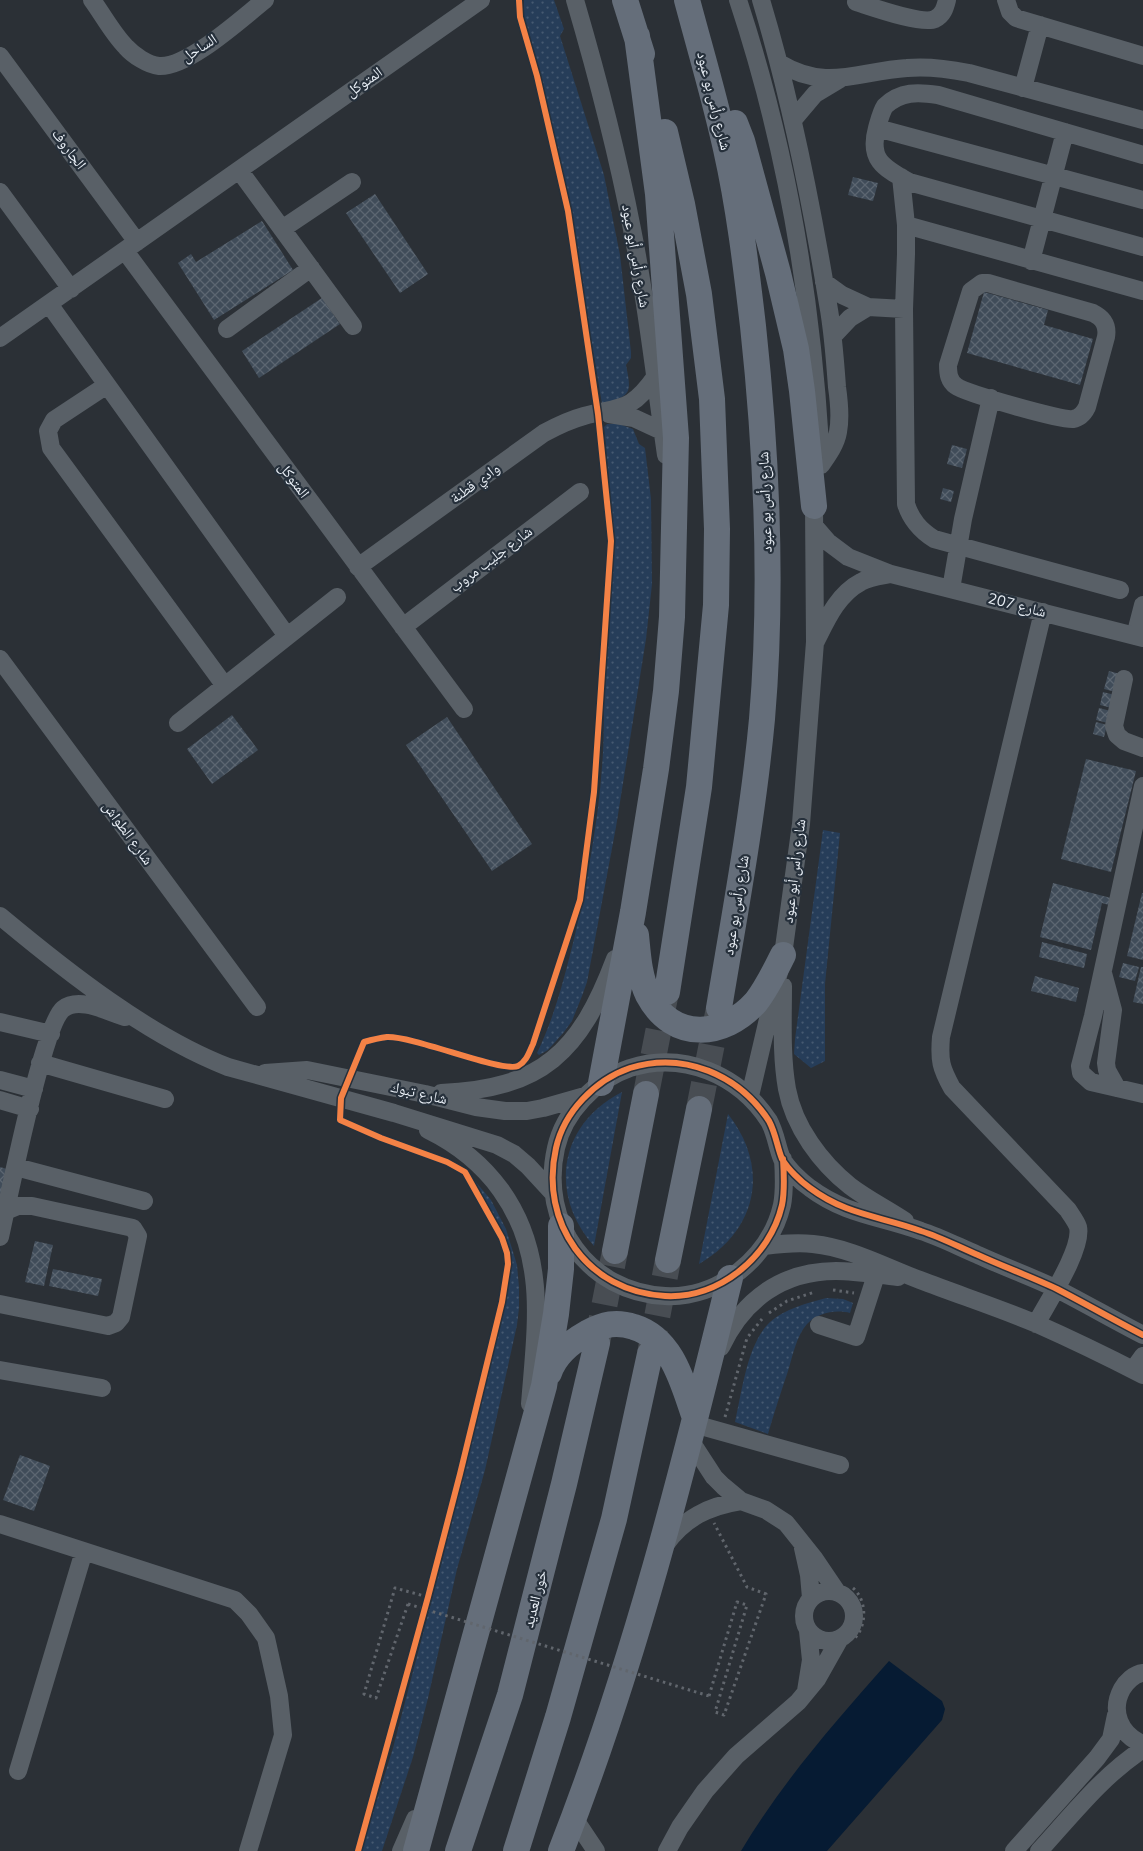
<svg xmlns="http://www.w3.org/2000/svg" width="1143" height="1851" viewBox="0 0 1143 1851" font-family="'Nunito Sans','Noto Naskh Arabic',sans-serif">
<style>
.grass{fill:url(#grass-dots)}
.water{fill:#061b33}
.building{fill:url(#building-cross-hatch)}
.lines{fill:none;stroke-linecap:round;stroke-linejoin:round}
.highway-tunnel{stroke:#484d53;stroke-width:26;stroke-dasharray:26 13;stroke-linecap:butt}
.path{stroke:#61666d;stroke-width:3;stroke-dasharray:2.5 4;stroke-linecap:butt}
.minor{stroke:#596067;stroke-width:18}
.highway{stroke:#656e7a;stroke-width:26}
.path-bridge{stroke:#61666d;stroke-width:3;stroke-dasharray:2.5 4;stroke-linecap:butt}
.cycleway-casing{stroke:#26303b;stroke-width:9}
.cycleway{stroke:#f48246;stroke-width:6}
.labels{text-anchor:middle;stroke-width:4.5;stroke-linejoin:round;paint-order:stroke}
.street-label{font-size:15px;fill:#e9eff6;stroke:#26303b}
</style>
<defs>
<pattern id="grass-dots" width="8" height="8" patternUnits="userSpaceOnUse" patternTransform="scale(1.25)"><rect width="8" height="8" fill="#263d59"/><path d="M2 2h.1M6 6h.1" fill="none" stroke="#465971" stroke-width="1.8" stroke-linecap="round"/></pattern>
<pattern id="building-cross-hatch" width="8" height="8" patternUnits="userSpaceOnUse" patternTransform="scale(1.25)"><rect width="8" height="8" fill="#404c59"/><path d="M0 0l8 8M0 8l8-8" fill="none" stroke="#5c6671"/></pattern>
</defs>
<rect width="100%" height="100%" fill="#2b3036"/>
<path class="grass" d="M 524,0 L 554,0 L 564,29 L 560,36 L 604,175 L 620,255 L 631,352 L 631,358 L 626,365 C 632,394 631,396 602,404 L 566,189 L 545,97 L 523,26 Z
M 607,424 L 619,424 L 633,429 L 639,444 L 645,448 L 651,499 L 652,584 L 646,639 L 616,827 L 587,982 L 582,996 L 572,1021 L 564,1032 L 548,1050 L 539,1055 L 537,1053 C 555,1016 565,975 575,935 C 587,880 598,823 602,767 C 605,734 603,701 605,669 C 607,631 612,593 612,555 C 612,512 608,470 604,427 Z
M 823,830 L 840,833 L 825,984 L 825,1061 L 811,1068 L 794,1054 L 795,1039 Z
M 622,1092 L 594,1246 C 548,1194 559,1124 622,1092 Z
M 728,1114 C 770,1167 758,1230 699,1264 Z
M 468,1175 L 475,1181 L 491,1200 L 506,1229 L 517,1265 L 519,1287 L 519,1308 L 517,1325 L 485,1470 L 457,1569 L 428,1698 L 413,1757 L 382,1851 L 361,1851 L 393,1748 L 443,1557 L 508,1279 C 513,1238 486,1210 468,1175 Z
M 826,1298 L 843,1299 L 853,1303 L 850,1313 C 836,1309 817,1313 807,1324 C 796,1337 793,1355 788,1371 C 781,1392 774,1413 768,1434 L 735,1422 C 742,1392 747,1344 770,1322 C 784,1309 808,1303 826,1298 Z"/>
<path class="water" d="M 889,1661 L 942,1701 L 945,1709 L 942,1720 L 827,1851 L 741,1851 C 782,1782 836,1721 889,1661 Z"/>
<path class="building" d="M 853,177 L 878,183 L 873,201 L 848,195 Z
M 375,194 L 428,274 L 400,293 L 346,213 Z
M 262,221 L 293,270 L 214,320 L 178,263 L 191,254 L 196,262 Z
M 984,292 L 1048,310 L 1044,325 L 1093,339 L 1080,385 L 967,353 Z
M 322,298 L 340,324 L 259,378 L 242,351 Z
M 952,445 L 967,449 L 962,468 L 947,464 Z
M 943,488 L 954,491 L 951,502 L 940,499 Z
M 1109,671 L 1120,674 L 1116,692 L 1104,689 Z
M 1103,692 L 1115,695 L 1112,708 L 1100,705 Z
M 1099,708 L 1111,711 L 1108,723 L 1096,720 Z
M 232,715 L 258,750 L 212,784 L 187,749 Z
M 447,717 L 532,844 L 492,871 L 406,745 Z
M 1096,722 L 1107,725 L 1104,737 L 1093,734 Z
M 1086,759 L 1136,771 L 1111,872 L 1061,859 Z
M 1053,883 L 1111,898 L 1109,905 L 1102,903 L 1091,950 L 1040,937 Z
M 1142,893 L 1143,893 L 1143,960 L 1127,956 Z
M 1042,942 L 1087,954 L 1084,968 L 1039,957 Z
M 1123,963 L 1139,967 L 1135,981 L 1119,977 Z
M 1141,967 L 1143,967 L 1143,1004 L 1133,1002 Z
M 1035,976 L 1079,988 L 1076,1002 L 1031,991 Z
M 0,1167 L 7,1169 L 0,1196 Z
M 35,1241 L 53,1245 L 44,1286 L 25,1282 Z
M 53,1269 L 102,1279 L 98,1296 L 49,1286 Z
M 20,1455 L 50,1466 L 34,1511 L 3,1500 Z"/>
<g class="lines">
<path class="highway-tunnel" d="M 646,1094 L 666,992
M 699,1109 L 719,1008
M 597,1343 L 615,1251
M 650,1354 L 668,1260"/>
<path class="path" d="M 833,1290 L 854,1293
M 769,1313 L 787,1301 L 815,1292
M 725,1417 L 747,1338 L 762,1319
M 853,1588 C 867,1600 867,1625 855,1638
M 408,1604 L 376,1698 L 364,1694 L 395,1588 L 428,1597
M 709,1696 L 737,1602 L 747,1605 L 715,1712 L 724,1715 L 766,1594 L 747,1587 L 714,1523"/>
<path class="minor" d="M 92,0 C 103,15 113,34 126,47 C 133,55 148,65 159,66 C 188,68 242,18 265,0
M 575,0 C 597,75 617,152 632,229 C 647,303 655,379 666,455
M 738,0 C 785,142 811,294 820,443
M 761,0 C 791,99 811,201 828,304 C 833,331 835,359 837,387 C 839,401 841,417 838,432 C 836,444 828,455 821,465
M 857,0 L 856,2 C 872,7 922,25 935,19 C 943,15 945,8 947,0
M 1006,0 L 1010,12 L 1016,18 L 1143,56
M 0,56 L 137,242
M 779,63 C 827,92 858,71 907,68 C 927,66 949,69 969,73 L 1143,120
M 1023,88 L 1040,25
M 793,120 L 815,94 L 840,79
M 877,128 L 1143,200
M 1143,155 L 938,95 C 918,92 901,91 885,106 C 881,112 879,121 877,128 C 868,160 884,168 909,182 L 1143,247
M 239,170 L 353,326
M 901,177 L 906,225 L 906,254 L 904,309 L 906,504 C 911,520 920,530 934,539 L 1120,590
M 0,192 L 71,289
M 906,225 L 1143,291
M 282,229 L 352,182
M 125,251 L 464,709
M 1031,261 L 1065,132
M 824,282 L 842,295 L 868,307 L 904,309
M 982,283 L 988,283 L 1093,313 C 1103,318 1108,325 1106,337 L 1087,407 C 1084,413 1080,418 1073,419 C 1063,421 965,393 956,386 C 949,381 948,374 948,365 L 971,291 Z
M 49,304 L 287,636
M 227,329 L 311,268
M 833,336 L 850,318 L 868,307
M 0,338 L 481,0
M 107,385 L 54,420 L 48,431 L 51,448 L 225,686
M 609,414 L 634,418 L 662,431
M 815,527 L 828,542 L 848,557 L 891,574 L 1143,638
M 358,567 L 544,433 C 557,426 569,420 584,416 C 621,406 631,412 656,376
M 951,589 L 963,519 L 991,398
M 403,627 L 580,492
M 1135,636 L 1143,605
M 816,641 C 827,619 838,594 861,582 C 870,577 881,576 891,574
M 0,659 L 257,1007
M 1124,679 L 1114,726 L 1117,735 L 1124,741 L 1143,748
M 178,723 L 337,597
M 1143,786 L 1093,1016 L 1080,1066 L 1081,1073 L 1091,1082 L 1143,1094
M 0,916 C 66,971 148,1036 228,1067 L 394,1113 L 497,1145 L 514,1154 L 528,1166 L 552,1192
M 1103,973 L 1113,1010 L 1106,1063 L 1107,1070 L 1117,1088
M 783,986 C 783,1020 781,1055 787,1089 C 794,1127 821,1163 850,1186 C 867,1199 887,1209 905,1221
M 0,1022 L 51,1034
M 40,1063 L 165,1099
M 265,1073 L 307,1070 L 425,1094 L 476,1107 L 505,1111 L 527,1111 L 543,1108 L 585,1096
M 0,1080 L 34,1089
M 441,1093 C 542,1089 580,1052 615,959
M 750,1096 L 783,955 L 801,824 L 815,642 L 814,506 L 816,496
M 0,1100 L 30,1109
M 428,1130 C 489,1160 526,1211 534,1278 C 539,1315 533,1365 530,1404
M 783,1159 C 784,1174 785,1190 782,1205 C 770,1257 719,1299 665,1296 C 588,1292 539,1223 556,1148 C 564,1112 595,1080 630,1068 C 684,1051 739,1075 769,1121 C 776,1134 777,1147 782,1159 C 788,1169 800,1181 810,1188 C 846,1215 880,1216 921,1231 C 940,1237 959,1247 978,1255 C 1004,1267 1032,1277 1057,1289 C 1086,1304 1114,1320 1143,1335
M 16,1167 L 144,1201
M 0,1237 C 8,1201 43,1025 63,1009 C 79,996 108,1012 125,1017
M 764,1246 C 780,1244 796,1242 813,1244 C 851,1248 885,1267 920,1280 C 959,1295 999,1308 1037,1324 C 1073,1340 1108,1357 1143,1375
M 0,1304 L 108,1326 L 116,1323 L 121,1317 L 138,1236 L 133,1228 L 32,1206 L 18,1206 L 6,1211
M 1036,1324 C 1047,1303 1083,1249 1078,1227 C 1076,1221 1071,1215 1068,1210 L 952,1088 C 941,1068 939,1061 941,1037 L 1043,612
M 819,1325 L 856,1337 L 876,1275
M 721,1347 C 743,1300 782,1271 836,1271 C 857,1271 878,1275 898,1277
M 0,1370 L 102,1388
M 1133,1370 L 1143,1356
M 694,1424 L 840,1465
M 690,1440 L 714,1477 L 723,1486 L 741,1501 L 766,1510 L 786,1523 L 814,1558 L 837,1592
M 0,1524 L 235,1600 L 249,1614 L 266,1638 L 279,1696 L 283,1735 L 248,1851
M 665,1545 C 684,1518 709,1506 741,1501
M 803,1548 L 809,1575 L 811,1598
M804 1616a25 25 0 1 1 50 0a25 25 0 1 1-50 0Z
M 1143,1673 C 1134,1674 1126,1682 1122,1689 C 1110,1711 1120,1735 1143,1744
M 806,1691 L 811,1660 L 808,1631
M 18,1771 L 84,1551
M 574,1818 L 596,1851
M 401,1851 L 415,1819
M 667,1851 L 680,1827 L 705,1791 L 736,1756 L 798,1702 L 817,1679 L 839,1640
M 1014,1851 L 1097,1758 L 1111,1739 L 1116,1715
M 1039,1851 C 1072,1815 1102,1776 1143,1749"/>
<path class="highway" d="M 625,0 L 642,54
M 687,0 C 700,49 715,99 726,149 C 739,207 746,266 753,326 C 767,456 773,589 762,719 C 753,816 735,912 719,1008
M 735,123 L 742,141 L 778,273 L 796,349 L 802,391 L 814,506
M 665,132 L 682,204 L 699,294 L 712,399 L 717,529 L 716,605 L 699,787 L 667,992
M 636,935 C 638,955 639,976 648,995 C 673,1042 724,1038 756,1002 C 767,988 775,971 783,955
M 601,1083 L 633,912 L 656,769 L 666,691 L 672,617 L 676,438 L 658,194 L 637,36
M 615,1251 L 646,1094
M 668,1260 L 699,1109
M 549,1373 C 555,1355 571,1342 587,1333 C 604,1324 616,1321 634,1327 C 673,1339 683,1384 695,1418
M 416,1851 L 544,1386 L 556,1314 L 561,1269 L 561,1226
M 458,1851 L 510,1695 L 564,1484 L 597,1343
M 516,1851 L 558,1717 L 614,1519 L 650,1354
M 561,1851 C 634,1665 683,1471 730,1278"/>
<path class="path-bridge" d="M 408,1604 L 709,1696"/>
<defs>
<path id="cycleway" d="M 783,1159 C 784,1174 785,1190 782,1205 C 770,1257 719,1299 665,1296 C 588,1292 539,1223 556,1148 C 564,1112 595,1080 630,1068 C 684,1051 739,1075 769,1121 C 776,1134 777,1147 782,1159 C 788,1169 800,1181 810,1188 C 846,1215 880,1216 921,1231 C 940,1237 959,1247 978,1255 C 1004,1267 1032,1277 1057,1289 C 1086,1304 1114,1320 1143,1335
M 358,1851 L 428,1597 L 460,1474 L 502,1302 L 508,1264 L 507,1253 L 502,1238 L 465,1172 L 447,1162 L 381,1138 L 340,1120 L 341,1098 L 364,1042 C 371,1040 379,1038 387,1037 C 414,1036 503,1073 518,1066 C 527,1061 529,1052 533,1044 L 580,900 L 594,792 L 611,541 L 598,414 L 568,211 L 537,76 L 520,17 L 519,0"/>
</defs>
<use href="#cycleway" class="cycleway-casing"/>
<use href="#cycleway" class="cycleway"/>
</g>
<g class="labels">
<g class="street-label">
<text transform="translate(199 48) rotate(-33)" y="5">الساحل</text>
<text transform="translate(364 82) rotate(-35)" y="5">المتوكل</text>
<text transform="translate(714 101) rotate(76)" y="5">شارع رأس بو عبود</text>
<text transform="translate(69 149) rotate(53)" y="5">الجاروف</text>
<text transform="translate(636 256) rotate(80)" y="5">شارع رأس أبو عبود</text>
<text transform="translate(294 480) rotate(53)" y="5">المتوكل</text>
<text transform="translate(475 483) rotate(-36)" y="5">وادي قطنة</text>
<text transform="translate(765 502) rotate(-92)" y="5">شارع رأس بو عبود</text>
<text transform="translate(491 559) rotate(-37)" y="5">شارع جليب مروب</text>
<text transform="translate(1017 605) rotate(14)" y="5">شارع 207</text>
<text transform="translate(128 833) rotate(54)" y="5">شارع الطواش</text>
<text transform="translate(794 871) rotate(-83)" y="5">شارع رأس أبو عبود</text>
<text transform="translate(736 905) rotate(-81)" y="5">شارع رأس بو عبود</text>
<text transform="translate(419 1093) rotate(13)" y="5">شارع تبوك</text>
<text transform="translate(535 1599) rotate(-76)" y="5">خور العديد</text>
</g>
</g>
</svg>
